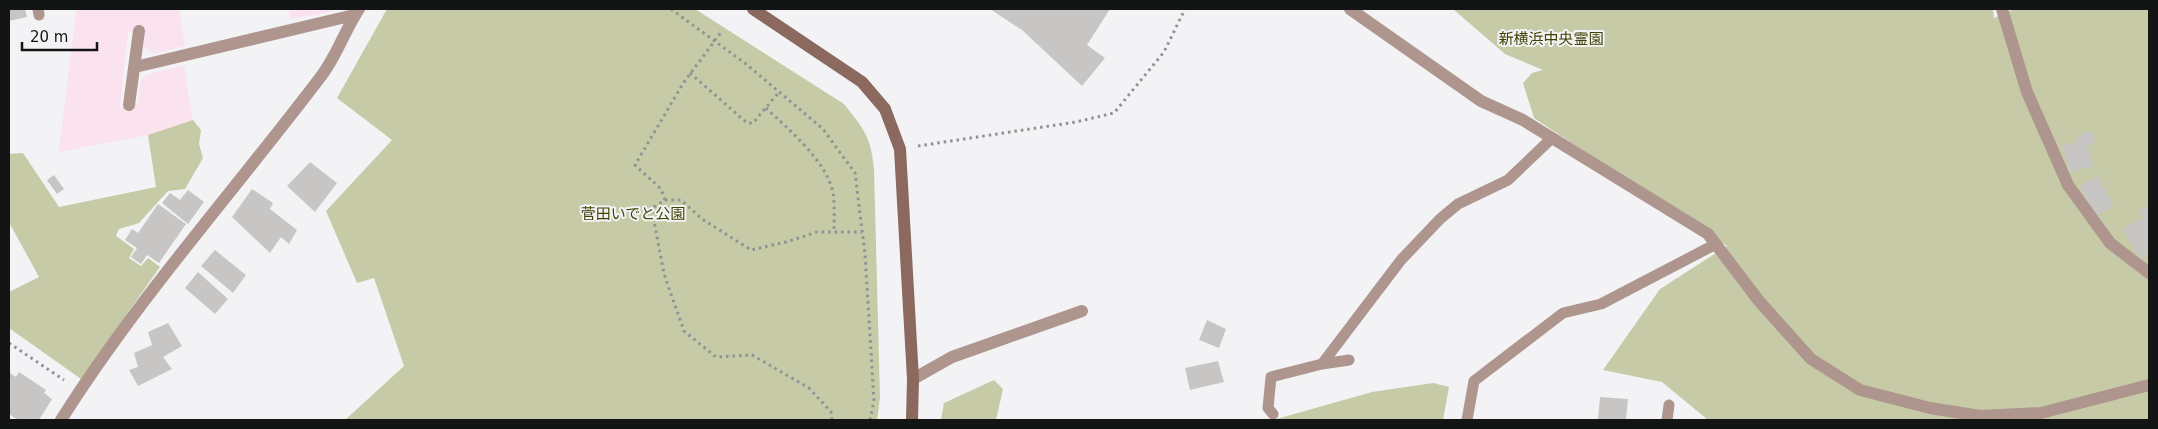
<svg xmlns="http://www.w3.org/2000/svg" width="2158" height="429" viewBox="0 0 2158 429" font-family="'DejaVu Sans','Noto Sans JP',sans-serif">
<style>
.industrial{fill:#fae2ee}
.green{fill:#c6caa6}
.building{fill:#c7c6c4}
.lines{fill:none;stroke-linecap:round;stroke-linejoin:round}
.path{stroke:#919193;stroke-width:3;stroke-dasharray:2.5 4;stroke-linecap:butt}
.lane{stroke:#ae968f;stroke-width:11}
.street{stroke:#ae968f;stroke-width:12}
.secondary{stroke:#8b695f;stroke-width:12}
.labels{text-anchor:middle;stroke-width:4;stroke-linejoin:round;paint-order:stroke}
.park-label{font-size:15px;fill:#3f4202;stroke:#f3f3f6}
</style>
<rect width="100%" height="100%" fill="#f3f3f6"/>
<path class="industrial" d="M 81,9 L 179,9 L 185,46 L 153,54 L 144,46 L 145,29 L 128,32 L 120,108 L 138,104 L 140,82 L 146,75 L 184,65 L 193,120 L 148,135 L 59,152 L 76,10 Z
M 288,9 L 335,9 L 331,12 L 291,19 Z"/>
<path class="green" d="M 387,9 L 695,9 L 844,104 C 864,129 871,137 874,169 L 880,398 L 877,420 L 345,420 L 404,366 L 374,278 L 357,283 L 326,211 L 392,140 L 337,98 Z
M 1453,9 L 1993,9 L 1994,18 L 2014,9 L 2149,9 L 2149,420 L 1708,420 L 1662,382 L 1603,370 L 1660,289 L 1727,246 L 1534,118 L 1523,83 L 1532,73 L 1543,70 L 1505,54 Z
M 193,120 L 201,130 L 199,144 L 203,158 L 185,189 L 168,191 L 139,223 L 119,229 L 116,236 L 134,249 L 129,258 L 141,266 L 148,258 L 160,267 L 81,379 L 9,328 L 9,292 L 39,277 L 10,224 L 9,224 L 9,154 L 23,153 L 59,207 L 156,187 L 148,135 Z
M 994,380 L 1003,389 L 996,420 L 941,420 L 944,403 Z
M 1433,383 L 1449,387 L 1443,420 L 1273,420 L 1372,392 Z"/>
<path class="building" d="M 9,9 L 25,9 L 27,17 L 9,21 Z
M 990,9 L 1110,9 L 1087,45 L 1105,58 L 1082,86 L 1022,30 Z
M 2092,131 L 2095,144 L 2087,146 L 2094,166 L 2070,172 L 2062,146 L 2078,142 L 2078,135 Z
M 310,162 L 337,183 L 315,212 L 287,186 Z
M 54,175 L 64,189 L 57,194 L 47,180 Z
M 2097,175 L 2113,206 L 2097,216 L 2079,187 Z
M 252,189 L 273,203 L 270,209 L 297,230 L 289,244 L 281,237 L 270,253 L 232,217 Z
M 188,190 L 204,202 L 188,224 L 162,203 L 170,193 L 180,200 Z
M 158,204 L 186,224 L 159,263 L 147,255 L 141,264 L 131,257 L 137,248 L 125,240 L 132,229 L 138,233 Z
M 2149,206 L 2149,253 L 2139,258 L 2123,228 L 2143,218 L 2139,211 Z
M 215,250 L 246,275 L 233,293 L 201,266 Z
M 198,272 L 228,299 L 215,314 L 185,288 Z
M 1207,320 L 1226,329 L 1219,348 L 1199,340 Z
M 168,323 L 182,346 L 163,357 L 172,369 L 138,386 L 129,370 L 138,367 L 134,353 L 152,345 L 148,332 Z
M 1218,361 L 1224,382 L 1190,390 L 1185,368 Z
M 19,372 L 46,390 L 44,393 L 52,399 L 39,420 L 30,420 L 26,418 L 25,420 L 18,420 L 9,414 L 9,374 L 10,373 L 16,377 Z
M 1600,397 L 1628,399 L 1626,420 L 1598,420 Z"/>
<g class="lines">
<path class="path" d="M 671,9 L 746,64 L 823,129 L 855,173 L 865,254 L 874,401 L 870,420
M 690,73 L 747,123 L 753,123 L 779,92
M 766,108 C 788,129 827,161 833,193 C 835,206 834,220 834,232
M 918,146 L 1076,122 L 1114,113 L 1164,52 L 1185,9
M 665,200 L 661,189 L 635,165 L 684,82 L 722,31
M 9,343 L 64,380
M 832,420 L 831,412 L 809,388 L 752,355 L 716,357 L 684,331 L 664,274 L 654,221 L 654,207 L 665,200 L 681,200 L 702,219 L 751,250 L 786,242 L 817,232 L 862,232"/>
<path class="lane" d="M 38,9 L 39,15
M 1322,364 L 1349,360
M 1273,414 L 1268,408 L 1271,377 L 1322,364 L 1401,260 L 1440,219 L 1458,204 L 1508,180 L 1552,138
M 1467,420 L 1474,381 L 1563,313 L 1601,304 L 1716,244
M 1667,420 L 1669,405"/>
<path class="street" d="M 1350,9 L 1481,101 L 1523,120 L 1708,234 L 1759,301 L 1811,359 L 1860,390 L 1930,408 L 1980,416 L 2041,413 L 2149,385
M 2002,9 L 2027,92 L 2068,185 L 2110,243 L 2149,273
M 135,67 L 354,15
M 129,105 L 139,31
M 913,379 L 952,357 L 1082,311
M 61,420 C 138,298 235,190 322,75 C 337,55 345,30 359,9"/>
<path class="secondary" d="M 753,9 L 862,82 L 885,109 L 900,149 L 913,379 L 912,420"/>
</g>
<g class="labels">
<g class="park-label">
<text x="1551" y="44">新横浜中央霊園</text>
<text x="633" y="219">菅田いでと公園</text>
</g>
</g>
<rect width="2158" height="429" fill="none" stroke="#131414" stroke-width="20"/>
<path d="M22 42v8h75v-8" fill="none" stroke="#131414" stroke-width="2.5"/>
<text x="30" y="42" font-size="15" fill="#131414" stroke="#f3f3f6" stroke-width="4" paint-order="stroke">20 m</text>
</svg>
